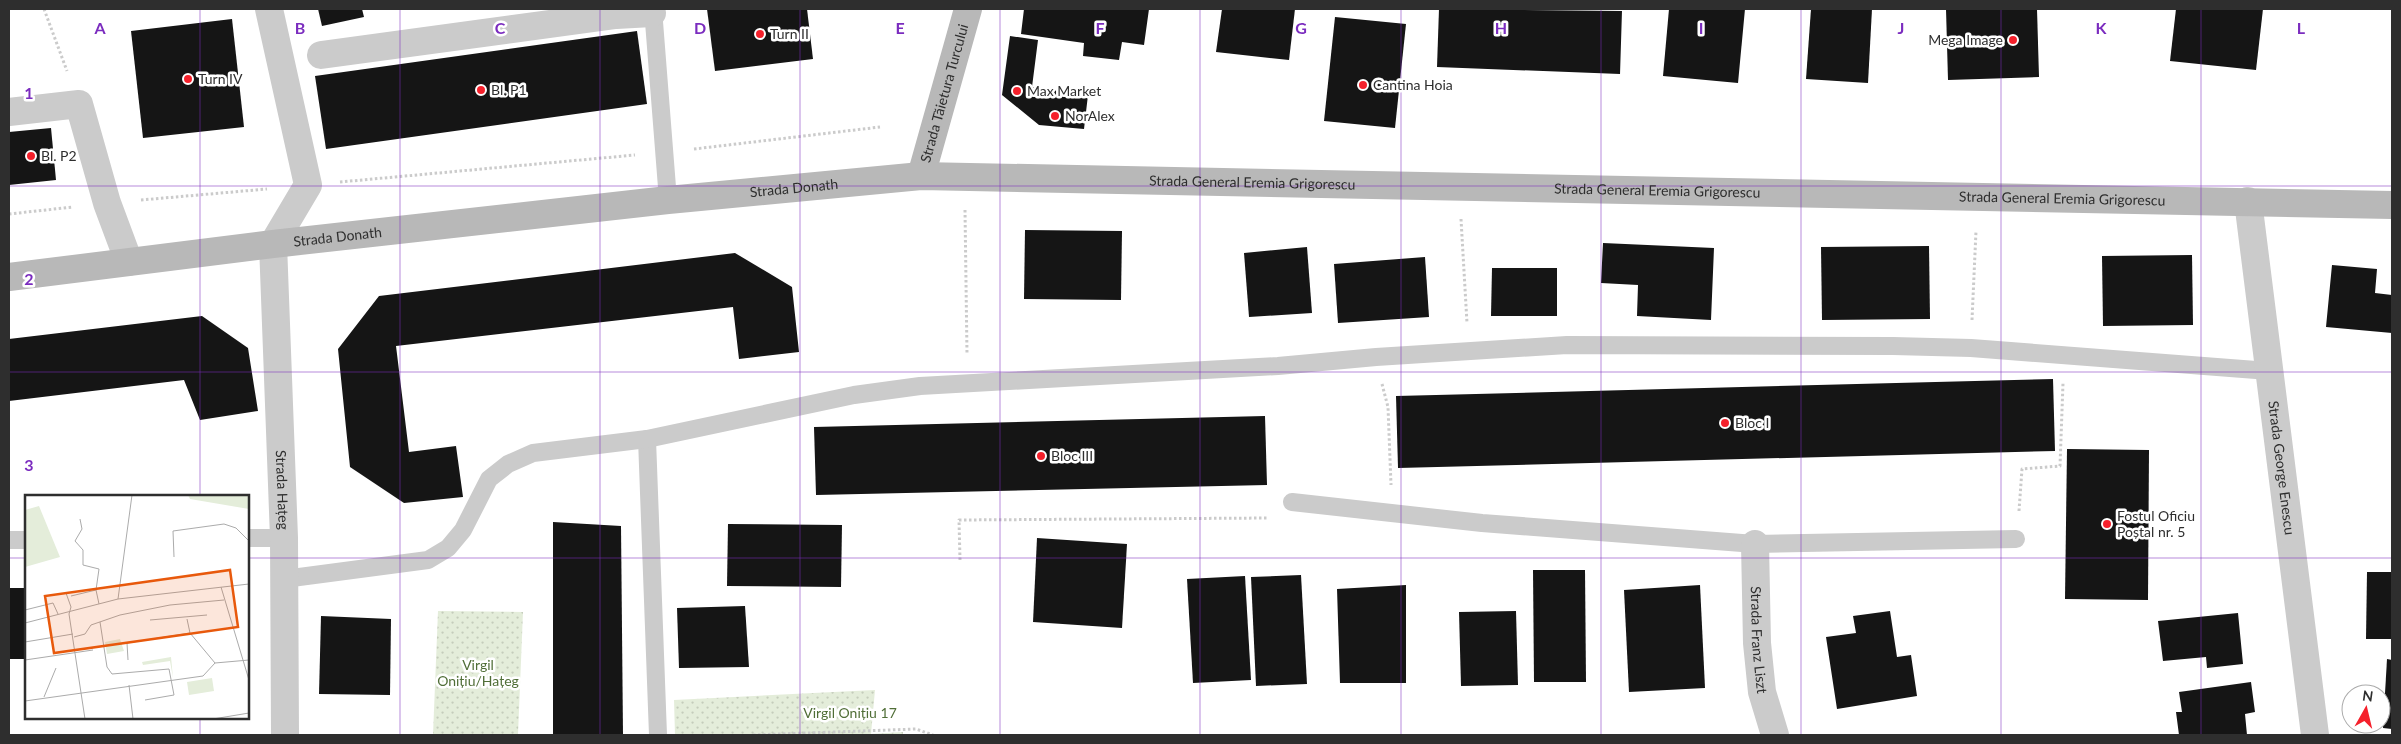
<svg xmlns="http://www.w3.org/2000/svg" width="2401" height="744" viewBox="0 0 2401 744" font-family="Lato,sans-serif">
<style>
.park{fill:url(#park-dots)}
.building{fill:#151515}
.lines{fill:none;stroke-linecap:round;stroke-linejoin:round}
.path{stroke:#cbcbcb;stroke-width:3;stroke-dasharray:2.5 2.5;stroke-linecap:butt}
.service{stroke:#cbcbcb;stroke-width:18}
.minor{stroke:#cbcbcb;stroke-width:28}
.secondary{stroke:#b8b8b8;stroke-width:28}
.grid{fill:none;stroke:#7b2cbf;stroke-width:1;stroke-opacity:0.55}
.poi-dot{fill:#f5202b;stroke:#fff;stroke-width:2}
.labels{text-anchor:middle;stroke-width:5;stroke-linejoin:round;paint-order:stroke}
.poi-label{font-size:14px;fill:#2e2e2e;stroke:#fff;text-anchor:start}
.street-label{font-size:14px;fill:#2e2e2e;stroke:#fff}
.park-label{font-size:14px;fill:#506e37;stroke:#fff}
.inset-road{fill:none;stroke:#ababab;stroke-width:1}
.view{fill:#e8590c;fill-opacity:0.15;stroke:#e8590c;stroke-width:2.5}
.inset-edge{fill:none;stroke:#2e2e2e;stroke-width:2.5}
.grid-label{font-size:16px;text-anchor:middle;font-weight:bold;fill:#7b2cbf;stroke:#fff;stroke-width:5;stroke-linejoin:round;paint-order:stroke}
</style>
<defs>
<pattern id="park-dots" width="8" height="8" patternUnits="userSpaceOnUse" patternTransform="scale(1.25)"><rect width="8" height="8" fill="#e4edda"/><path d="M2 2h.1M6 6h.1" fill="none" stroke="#c4ccbb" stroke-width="1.8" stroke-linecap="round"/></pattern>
</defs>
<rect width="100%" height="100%" fill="#fff"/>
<!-- park -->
<g class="park">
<path d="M438 611 523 612 518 734 433 735Z"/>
<path d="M875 690 871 734 903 732V735H675L674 700Z"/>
</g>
<!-- building -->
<g class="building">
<path d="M318 9H362L364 17 322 26Z"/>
<path d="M707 9H807L813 59 715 71Z"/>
<path d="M1024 9H1149L1144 45 1122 42 1119 60 1083 56 1084 43 1021 34Z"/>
<path d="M1222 9H1295L1289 60 1216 52Z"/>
<path d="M1439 9 1622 11 1620 74 1437 67Z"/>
<path d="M1669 9H1745L1738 83 1663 76Z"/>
<path d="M1811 9H1872L1868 83 1806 79Z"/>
<path d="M1946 9H2037L2039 77 1948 80Z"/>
<path d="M2176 9H2263L2256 70 2170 61Z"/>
<path d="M1335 17 1406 24 1395 128 1324 121Z"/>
<path d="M232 19 244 127 143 138 131 31Z"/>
<path d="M637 31 647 104 326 149 315 76Z"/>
<path d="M1010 36 1038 40 1032 87 1088 95 1084 129 1039 125 1002 95Z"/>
<path d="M51 128 56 180 9 185V132Z"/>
<path d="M1025 230 1122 231 1121 300 1024 299Z"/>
<path d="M1603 243 1714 248 1711 320 1637 316 1638 285 1601 283Z"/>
<path d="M1929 246 1930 319 1822 320 1821 247Z"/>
<path d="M1307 247 1312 313 1249 317 1244 253Z"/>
<path d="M735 253 792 287 799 352 739 359 733 307 396 346 409 452 456 446 463 497 404 503 350 467 338 349 379 296Z"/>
<path d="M2192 255 2193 325 2103 326 2102 256Z"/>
<path d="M1425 257 1429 317 1338 323 1334 264Z"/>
<path d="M2332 265 2377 269 2375 293 2392 295V333L2326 327Z"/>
<path d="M1492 268H1557V316H1491Z"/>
<path d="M202 316 248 348 258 411 200 420 184 380 9 401V339Z"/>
<path d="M2053 379 2055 451 1398 468 1396 396Z"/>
<path d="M1265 416 1267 485 816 495 814 427Z"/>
<path d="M2067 449 2149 450 2148 600 2065 599Z"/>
<path d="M553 522 621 526 623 735H553Z"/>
<path d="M728 524 842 525 841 587 727 586Z"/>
<path d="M1037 538 1127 544 1122 628 1033 622Z"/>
<path d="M1533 570H1585L1586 682H1534Z"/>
<path d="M2367 572H2392V639H2366Z"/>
<path d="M1301 575 1307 684 1256 686 1251 577Z"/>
<path d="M1245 576 1251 680 1193 683 1187 579Z"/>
<path d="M1406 585V683H1340L1337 589Z"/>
<path d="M1700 585 1705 688 1629 692 1624 590Z"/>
<rect x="9" y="588" width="17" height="71"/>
<rect x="248" y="588" width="2" height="71"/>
<path d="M745 606 749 667 679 668 677 608Z"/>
<path d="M1516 611 1518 685 1461 686 1459 612Z"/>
<path d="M1890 611 1897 657 1911 655 1917 696 1837 709 1826 637 1856 633 1853 616Z"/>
<path d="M2238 613 2243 664 2207 668 2206 657 2163 661 2158 621Z"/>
<path d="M321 616 391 619 390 695 319 694Z"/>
<path d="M2387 659 2392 660V729L2383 728Z"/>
<path d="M2251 682 2255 712 2245 714 2247 735H2179L2176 712H2182L2179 692Z"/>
</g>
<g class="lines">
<!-- path -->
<g class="path">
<path d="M44 9 67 71"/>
<path d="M694 149 880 127"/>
<path d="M340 182 635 155"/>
<path d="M141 200 267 189"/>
<path d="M965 210 967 354"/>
<path d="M9 214 73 207"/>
<path d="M1461 219 1467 323"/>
<path d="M1972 320 1976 231"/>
<path d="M1382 384 1388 407 1391 485"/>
<path d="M2019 511 2022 469 2060 466 2063 383"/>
<path d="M960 560 959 520 1269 518"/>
<path d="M753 735 916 729 933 735"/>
</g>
<!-- service -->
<g class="service">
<path d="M653 9 668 200"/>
<path d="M647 439 658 735"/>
<path d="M1292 502 1482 523 1755 544 2016 539"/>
<path d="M248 538H284"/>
<path d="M9 540H26"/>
<path d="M284 579 428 560 448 548 463 530 489 479 508 464 533 453 647 439 854 395 920 386 1278 366 1376 357 1567 345 1893 346 1971 348 2269 371"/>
</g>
<!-- minor -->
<g class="minor">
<path id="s1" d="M269 9 308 185 273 244 284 538 285 735"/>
<path d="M321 55 616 15 652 13"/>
<path d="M9 112 79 104 107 203 129 262"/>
<path id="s2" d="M2248 201 2315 735"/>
<path id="s3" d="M1755 544 1757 643 1762 692 1775 735"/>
</g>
<!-- secondary -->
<g class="secondary">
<path id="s4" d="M921 176 968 9"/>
<path id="s5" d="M9 277 273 244 668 200 921 176 2392 205"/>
</g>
</g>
<!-- grid -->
<path class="grid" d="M200 9V497M400 9V735M600 9V735M800 9V735M1000 9V735M1200 9V735M1401 9V735M1601 9V735M1801 9V735M2001 9V735M2201 9V735M9 186H2392M9 372H2392M9 558H26M248 558H2392M200 718V735"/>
<!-- markers -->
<g class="poi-dot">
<circle cx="760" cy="34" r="5"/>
<circle cx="2013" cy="40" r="5"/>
<circle cx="188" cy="79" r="5"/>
<circle cx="1363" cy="85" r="5"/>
<circle cx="481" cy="90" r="5"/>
<circle cx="1017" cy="91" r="5"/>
<circle cx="1055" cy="116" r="5"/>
<circle cx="31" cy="156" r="5"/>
<circle cx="1725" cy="423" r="5"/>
<circle cx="1041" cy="456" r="5"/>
<circle cx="2107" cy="524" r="5"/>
</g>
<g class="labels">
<!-- poi labels -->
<g class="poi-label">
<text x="770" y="39">Turn II</text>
<text x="2003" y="45" text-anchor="end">Mega Image</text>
<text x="198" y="84">Turn IV</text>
<text x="1373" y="90">Cantina Hoia</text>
<text x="491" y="95">Bl. P1</text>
<text x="1027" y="96">Max Market</text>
<text x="1065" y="121">NorAlex</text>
<text x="41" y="161">Bl. P2</text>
<text x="1735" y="428">Bloc I</text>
<text x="1051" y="461">Bloc III</text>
<text x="2117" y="521">Fostul Oficiu<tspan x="2117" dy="16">Poștal nr. 5</tspan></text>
</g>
<!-- street labels -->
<g class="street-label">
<text dy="5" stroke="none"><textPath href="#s4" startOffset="86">Strada Tăietura Turcului</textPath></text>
<text dy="5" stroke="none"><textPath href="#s5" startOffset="1249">Strada General Eremia Grigorescu</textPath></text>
<text dy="5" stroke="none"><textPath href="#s5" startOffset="790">Strada Donath</textPath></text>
<text dy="5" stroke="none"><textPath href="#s5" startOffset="1654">Strada General Eremia Grigorescu</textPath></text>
<text dy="5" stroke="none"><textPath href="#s5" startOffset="2059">Strada General Eremia Grigorescu</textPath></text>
<text dy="5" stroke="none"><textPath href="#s5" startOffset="331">Strada Donath</textPath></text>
<text dy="5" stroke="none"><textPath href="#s2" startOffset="269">Strada George Enescu</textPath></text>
<text dy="5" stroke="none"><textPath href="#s1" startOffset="495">Strada Hațeg</textPath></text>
<text dy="5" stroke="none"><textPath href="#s3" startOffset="96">Strada Franz Liszt</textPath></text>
</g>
<!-- park labels -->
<g class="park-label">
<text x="478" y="670">Virgil<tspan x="478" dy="16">Onițiu/Hațeg</tspan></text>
<text x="850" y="718">Virgil Onițiu 17</text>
</g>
</g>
<!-- overview -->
<g transform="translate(25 495)">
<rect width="224" height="224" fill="#fff"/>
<path d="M163 0H224V14L165 4ZM14 11 35 62 0 72V15ZM187 183 189 196 164 200 162 187Z" fill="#e4edda"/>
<path d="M95 144 99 156 82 159 80 147ZM146 162 148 183 145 166 118 170 117 167Z" fill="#e4edda"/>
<path class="inset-road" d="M55 24 57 34 50 46 58 55V70L74 74 71 95 74 109M149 62 148 36 199 29 211 33 224 46M196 92 224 185M41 98 46 112 44 119 60 224M46 101 71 95M93 104 107 0M0 115 28 108 33 119M162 124 165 138 190 168M125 125 182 120M75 127 82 172 87 179 144 174 149 200 120 205M0 128 93 104 224 89M49 142 60 139 66 130 95 120 145 110 199 105M0 147 48 139M0 165 68 155M103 165 102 148 165 138M190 168 224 165M104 190 108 224M19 202 31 173M0 206 178 181 190 168M188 224 224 218"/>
<path class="view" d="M205 75 213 132 29 158 20 101Z"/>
<rect width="224" height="224" class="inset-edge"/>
</g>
<g class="grid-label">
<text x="100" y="34">A</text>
<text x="300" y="34">B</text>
<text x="500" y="34">C</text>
<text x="700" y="34">D</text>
<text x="900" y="34">E</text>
<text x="1100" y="34">F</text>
<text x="1301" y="34">G</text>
<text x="1501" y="34">H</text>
<text x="1701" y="34">I</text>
<text x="1901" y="34">J</text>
<text x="2101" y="34">K</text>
<text x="2301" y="34">L</text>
<text x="29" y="99">1</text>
<text x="29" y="285">2</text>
<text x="29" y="471">3</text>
</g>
<!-- border -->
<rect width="2401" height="744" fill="none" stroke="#2e2e2e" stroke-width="20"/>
<!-- north arrow -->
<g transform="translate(2366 709) rotate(8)"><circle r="24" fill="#ffffff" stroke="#ababab"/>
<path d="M0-4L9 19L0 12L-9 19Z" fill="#f5202b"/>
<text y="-8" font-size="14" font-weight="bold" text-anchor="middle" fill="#2e2e2e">N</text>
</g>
</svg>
